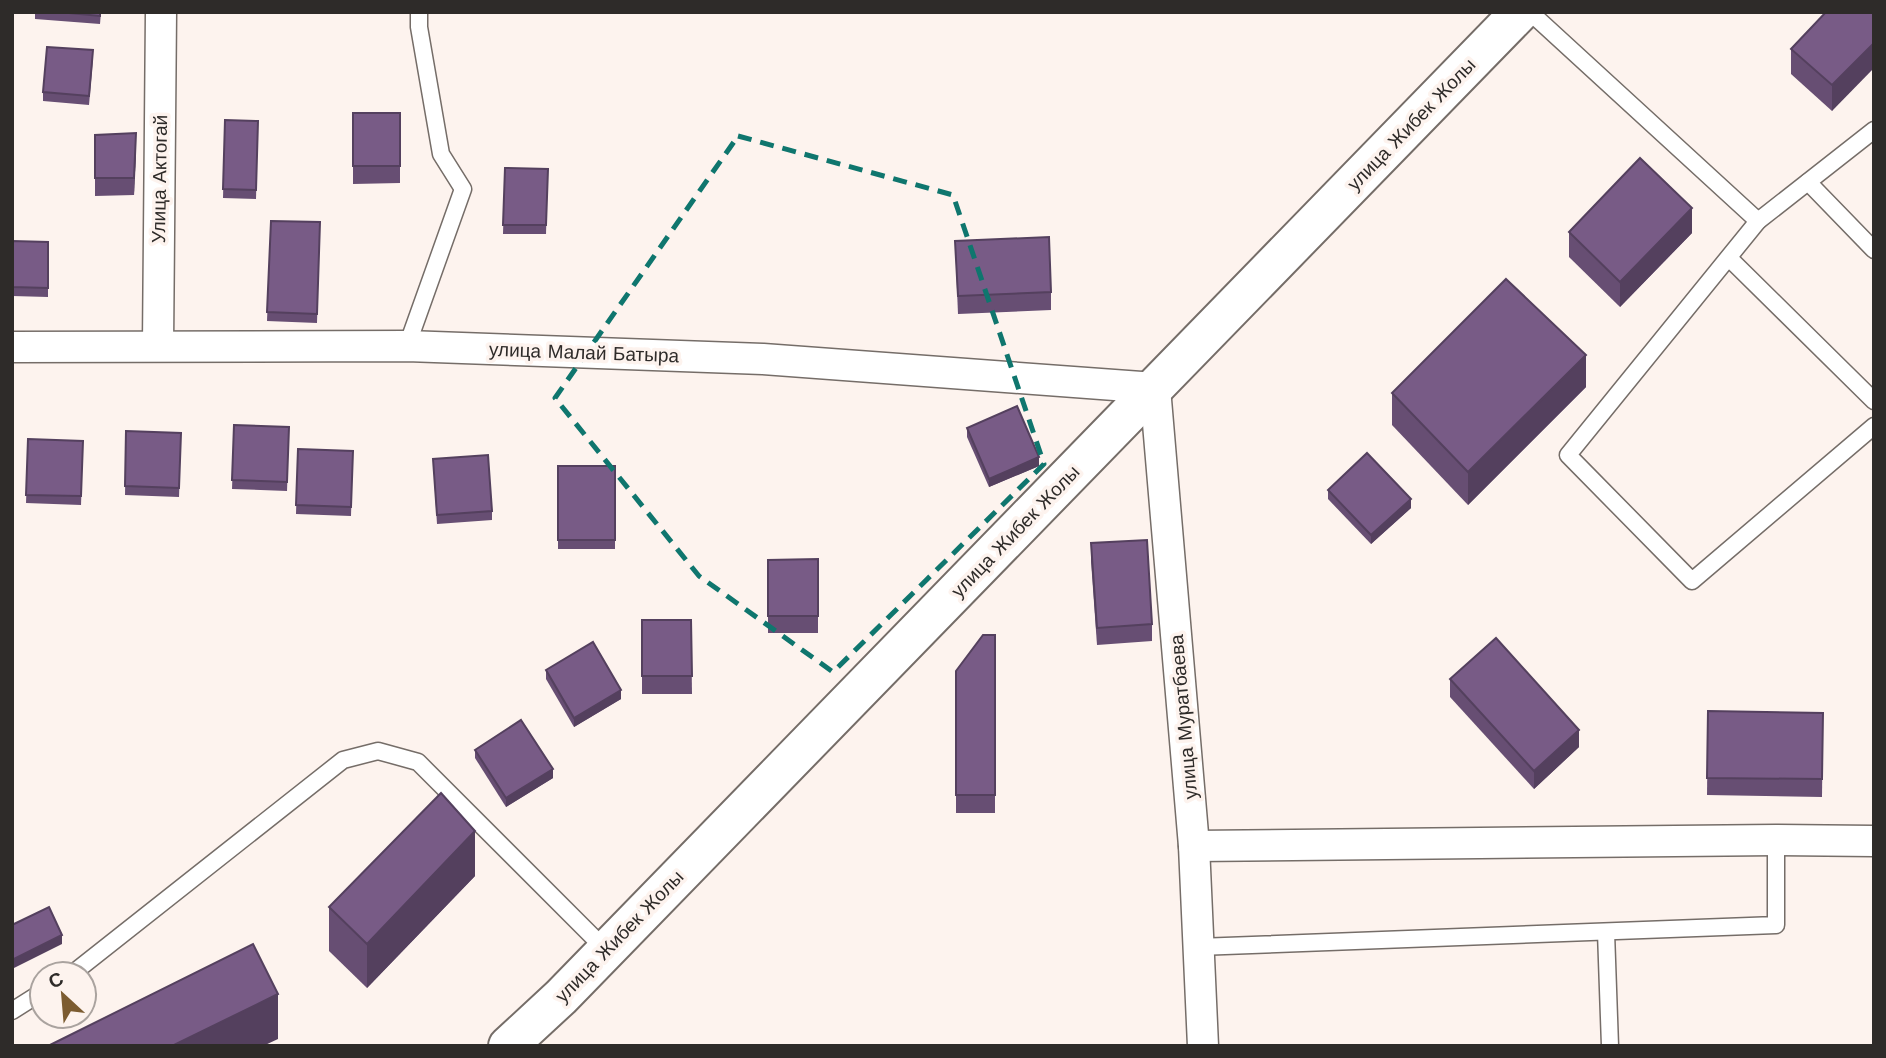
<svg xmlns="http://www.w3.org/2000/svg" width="1886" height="1058" viewBox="0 0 1886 1058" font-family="'Work Sans',sans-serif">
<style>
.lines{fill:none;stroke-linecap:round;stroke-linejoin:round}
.service-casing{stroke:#756d68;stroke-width:19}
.minor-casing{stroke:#756d68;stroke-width:33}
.secondary-casing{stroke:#756d68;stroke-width:42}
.service{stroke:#fff;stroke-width:16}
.minor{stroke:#fff;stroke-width:30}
.secondary{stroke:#fff;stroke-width:38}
.wall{fill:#674e73}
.shaded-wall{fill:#54405e}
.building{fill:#785b86;stroke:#54405e;stroke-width:2}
.marked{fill:none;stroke:#0f766e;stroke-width:5;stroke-dasharray:14 9;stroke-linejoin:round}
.labels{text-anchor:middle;stroke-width:7;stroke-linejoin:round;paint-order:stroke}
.street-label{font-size:19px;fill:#2e2b29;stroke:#fdf3ee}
</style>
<rect width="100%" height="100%" fill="#fdf3ee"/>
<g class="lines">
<!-- service casing -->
<g class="service-casing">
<g id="service">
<path d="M1530 12 1758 221"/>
<path d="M1874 130 1758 221 1568 455 1692 581 1874 426"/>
<path d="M1808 182 1874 250"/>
<path d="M1729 258 1874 401"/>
<path d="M407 346 463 189 441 154 419 27V12"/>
<path d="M1606 932 1610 1046"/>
<path d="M1198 947 1776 925V840"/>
<path d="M72 974 343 760 378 751 418 762 606 950"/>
<path d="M12 1011 42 992"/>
</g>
</g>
<!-- minor casing -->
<g class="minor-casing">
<g id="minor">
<path d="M158 345 161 12"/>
<path d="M12 347 407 346 763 359 1155 388 1194 846 1203 1046"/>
<path d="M1194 846 1776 840 1874 841"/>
</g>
</g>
<!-- secondary casing -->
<g class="secondary-casing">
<path id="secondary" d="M508 1046 561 997 1520 12"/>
</g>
<!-- service -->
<use href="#service" class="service"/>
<!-- minor -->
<use href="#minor" class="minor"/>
<!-- secondary -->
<use href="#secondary" class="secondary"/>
</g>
<!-- wall -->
<g class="wall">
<path d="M35 12H101L100 24 35 19Z"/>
<path d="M1874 12 1832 111 1791 74V49Z"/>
<path d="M93 59 89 105 43 101V92Z"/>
<path d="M353 113H400V183L353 184Z"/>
<path d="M225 120 258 121 256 199 223 198Z"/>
<path d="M95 135 136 150 134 195 95 196Z"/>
<path d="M505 168 548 169 546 234H503Z"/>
<path d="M271 221 320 222 317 323 267 321Z"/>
<path d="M1569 232 1692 233 1620 307 1569 257Z"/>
<path d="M12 241 48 242V297L12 296Z"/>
<path d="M955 241 1051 292V310L958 314Z"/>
<path d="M1586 387 1468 505 1392 425V393Z"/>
<path d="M234 425 289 427 287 491 232 489Z"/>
<path d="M967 428 1039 466 989 487 967 437Z"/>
<path d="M126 431 181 433 179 497 125 495Z"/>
<path d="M28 439 83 441 81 505 26 503Z"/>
<path d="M298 449 353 451 351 516 296 514Z"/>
<path d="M433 459 492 511V520L437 524Z"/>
<rect x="558" y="466" width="57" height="83"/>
<path d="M1328 490 1411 508 1371 544 1328 499Z"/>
<path d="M1091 543 1152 624V641L1097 645 1091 561Z"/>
<path d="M818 559V633H768V560Z"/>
<path d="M642 620H691L692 694H642Z"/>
<path d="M995 635V813H956V671Z"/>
<path d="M546 670 621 699 574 727 546 679Z"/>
<path d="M1450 679 1579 747 1534 789 1450 697Z"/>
<path d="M1708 711 1823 713 1822 797 1707 795Z"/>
<path d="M475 750 553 778 506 807 475 758Z"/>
<path d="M475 876 367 988 329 951V907Z"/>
</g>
<!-- shaded-wall -->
<g class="shaded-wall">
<path d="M1874 43V68L1832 111V85Z"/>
<path d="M136 133V150L134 195V178Z"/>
<path d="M1692 208V233L1620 307V282Z"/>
<path d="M1586 355V387L1468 505V472Z"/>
<path d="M1039 457V466L989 487V479Z"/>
<path d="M1411 499V508L1371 544V535Z"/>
<path d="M621 690V699L574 727V718Z"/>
<path d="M1579 730V747L1534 789V771Z"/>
<path d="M553 769V778L506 807V798Z"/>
<path d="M475 831V876L367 988V944Z"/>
<path d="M62 935V944L12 969V960Z"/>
<path d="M278 994V1039L263 1046H172Z"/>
</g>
<!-- building -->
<g class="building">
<path d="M58 12H100V16Z"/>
<path d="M1826 12H1874V43L1832 85 1791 49Z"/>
<path d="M47 47 93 50 89 96 43 92Z"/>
<rect x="353" y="113" width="47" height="53"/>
<path d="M225 120 258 121 256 190 223 189Z"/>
<path d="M136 133 134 178H95V135Z"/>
<path d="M1640 158 1692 208 1620 282 1569 232Z"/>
<path d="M505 168 548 169 546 225H503Z"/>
<path d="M271 221 320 222 317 314 267 312Z"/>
<path d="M1049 237 1051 292 958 296 955 241Z"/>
<path d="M12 241 48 242V288L12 287Z"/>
<path d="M1506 279 1586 355 1468 472 1392 393Z"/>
<path d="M1017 406 1039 457 989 479 967 428Z"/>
<path d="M234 425 289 427 287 482 232 480Z"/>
<path d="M126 431 181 433 179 488 125 486Z"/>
<path d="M28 439 83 441 81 496 26 495Z"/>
<path d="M298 449 353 451 351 507 296 505Z"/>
<path d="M1367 453 1411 499 1371 535 1328 490Z"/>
<path d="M488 455 492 511 437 515 433 459Z"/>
<rect x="558" y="466" width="57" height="74"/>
<path d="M1147 540 1152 624 1097 628 1091 543Z"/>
<path d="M818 559V616H768V560Z"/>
<path d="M642 620H691L692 676H642Z"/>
<path d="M983 635H995V795H956V671Z"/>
<path d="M1496 638 1579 730 1534 771 1450 679Z"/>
<path d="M593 642 621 690 574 718 546 670Z"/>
<path d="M1708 711 1823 713 1822 779 1707 778Z"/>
<path d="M521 720 553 769 506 798 475 750Z"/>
<path d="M441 793 475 831 367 944 329 907Z"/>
<path d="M49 907 62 935 12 960V925Z"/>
<path d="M253 944 278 994 172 1046H48Z"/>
</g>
<!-- marked area -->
<path class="marked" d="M738 136 953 195 1044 464 833 672 699 576 555 398Z"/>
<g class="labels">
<!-- street labels -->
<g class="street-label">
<text transform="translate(1411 124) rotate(-46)" y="7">улица Жибек Жолы</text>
<text transform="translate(159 179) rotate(-89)" y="7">Улица Актогай</text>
<text transform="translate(584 352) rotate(2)" y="7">улица Малай Батыра</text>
<text transform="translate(1015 531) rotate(-46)" y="7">улица Жибек Жолы</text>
<text transform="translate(1183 717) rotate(-95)" y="7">улица Муратбаева</text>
<text transform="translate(619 936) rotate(-46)" y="7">улица Жибек Жолы</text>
</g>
</g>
<!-- border -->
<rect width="1886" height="1058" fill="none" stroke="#2e2b29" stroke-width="28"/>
<!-- north arrow -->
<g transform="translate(63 995) rotate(334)"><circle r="33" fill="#fdf3ee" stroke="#aaa39f" stroke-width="2"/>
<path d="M0-5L12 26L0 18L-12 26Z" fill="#7c5c31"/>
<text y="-10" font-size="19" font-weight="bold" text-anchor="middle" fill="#2e2b29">С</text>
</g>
</svg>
